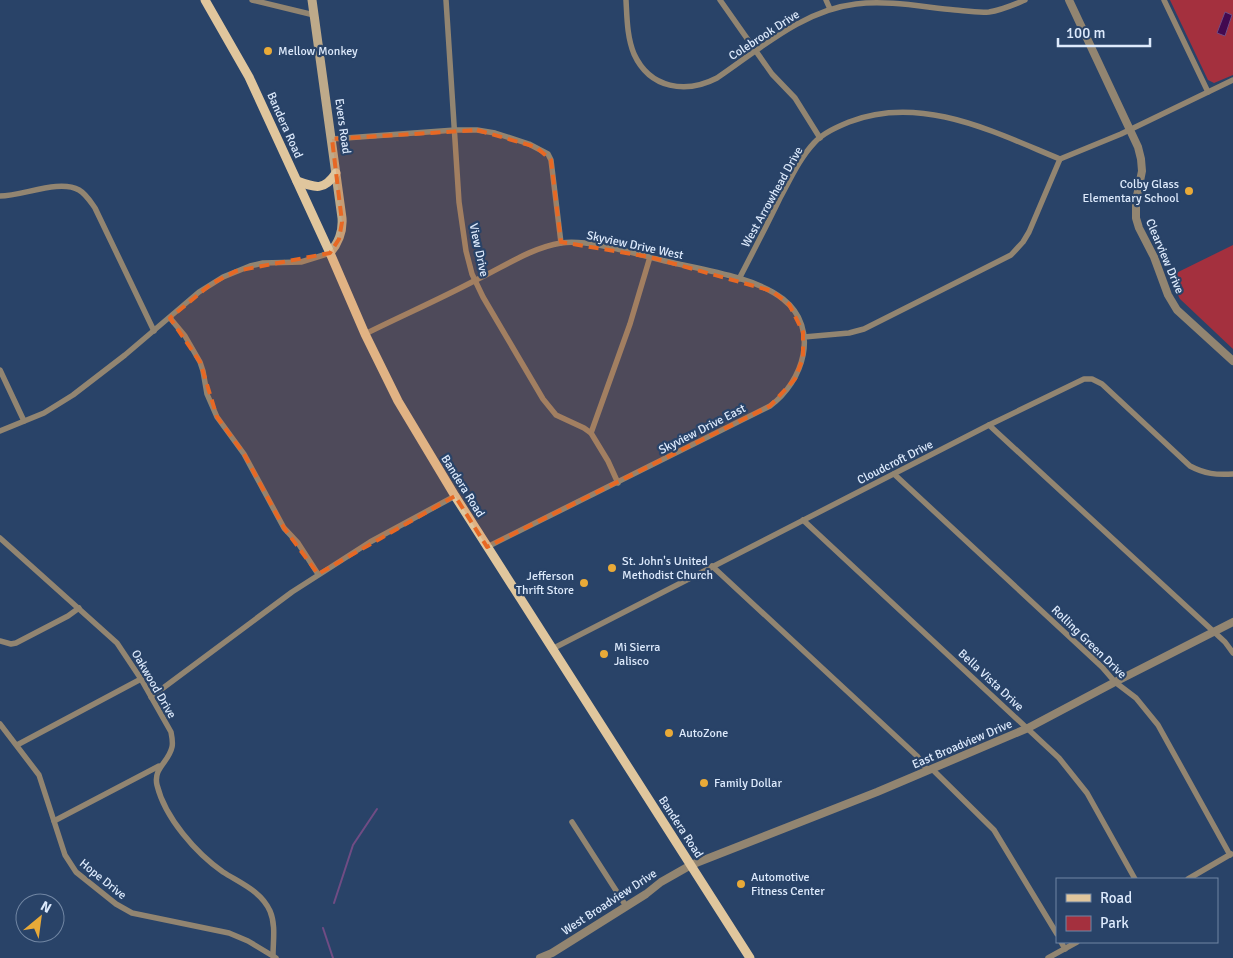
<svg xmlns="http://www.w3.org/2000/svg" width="1233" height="958" viewBox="0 0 1233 958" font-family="Signika,sans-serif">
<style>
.green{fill:#a4303e}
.water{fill:#420950;stroke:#704c84}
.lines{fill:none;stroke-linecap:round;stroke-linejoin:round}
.stream{stroke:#704c84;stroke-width:2}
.minor{stroke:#928571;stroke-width:5.5}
.tertiary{stroke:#928571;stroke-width:8}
.secondary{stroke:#beaa8a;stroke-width:9}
.primary{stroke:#e0c69d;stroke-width:9}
.marked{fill:#e76824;fill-opacity:0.2;stroke:#e76824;stroke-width:4;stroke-dasharray:10 6;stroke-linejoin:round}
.poi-dot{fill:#e9aa38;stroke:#294368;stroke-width:2}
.labels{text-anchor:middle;stroke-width:4.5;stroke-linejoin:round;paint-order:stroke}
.street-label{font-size:12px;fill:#ddeafc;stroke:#294368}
.poi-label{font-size:12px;fill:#ddeafc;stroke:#294368;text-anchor:start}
</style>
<rect width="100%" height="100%" fill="#294368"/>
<!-- green -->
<g class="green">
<path d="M1170 0H1233V75L1214 83 1208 80Z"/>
<path d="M1233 245V349L1180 299 1168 277Z"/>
</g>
<!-- water -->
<path class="water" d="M1225 12 1232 15 1225 36 1217 33Z"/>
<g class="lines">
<!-- stream -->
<g class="stream">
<path d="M334 903 353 845 377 809"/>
<path d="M323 928 333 958"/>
</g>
<!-- minor -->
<g class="minor">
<path d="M252 0 314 15"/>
<path d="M446 0 459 202 466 251 472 274 483 297 543 399 556 415 584 428 591 433 608 461 618 483"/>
<path d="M626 0C627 18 627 37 634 54 650 89 686 94 717 78 760 49 803 10 856 4 888 0 923 7 955 10 966 11 978 13 989 12 1002 10 1013 5 1025 0"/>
<path d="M720 0 772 74 795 98 820 138"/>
<path d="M826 0 830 9"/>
<path d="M1164 0 1208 92"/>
<path d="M332 139 455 130H477L495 133 529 144 548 154 551 160 561 243"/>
<path d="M1060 159 1121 134 1233 80"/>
<path d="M0 196C23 196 59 179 79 190 86 194 90 201 95 208L154 331"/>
<path d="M739 279C753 252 767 225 780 198 790 180 799 159 814 143 823 133 837 127 849 122 921 94 994 132 1060 159"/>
<path d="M170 318 185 336 200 362 203 371 207 394 217 417 244 454 284 528 298 543 318 574"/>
<path d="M365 334C401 316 438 300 474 281 502 268 530 248 561 243 590 239 635 254 665 261 699 269 756 277 783 299 821 329 803 382 770 406L487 547"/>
<path d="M804 337 849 333 864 329 1011 255 1023 242 1029 232 1060 159"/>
<path d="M0 370 24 421"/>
<path d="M989 425 1225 642 1233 653"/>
<path d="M0 431 44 413 73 395 125 355 199 292 223 277 250 266 263 263 301 262 330 253"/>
<path d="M591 433 630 324 650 257"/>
<path d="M894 474 1102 667 1115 682 1136 698 1158 725 1230 855"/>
<path d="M803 520 1059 758 1087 793 1135 879"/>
<path d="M0 538 117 643 141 679 171 732C172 737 173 743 172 747 169 762 153 768 157 785 165 818 196 853 223 872 240 883 261 891 270 911 276 925 273 941 273 956L276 958"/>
<path d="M712 566 917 756 928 771"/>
<path d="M0 641 11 644 16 643 68 616 79 608"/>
<path d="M552 649 989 425 1084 379H1092L1102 384 1190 466C1205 474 1216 475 1233 474"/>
<path d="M151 697 292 592 370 542 455 496"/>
<path d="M0 724 39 775 65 855 76 872 116 904 132 913 229 933 248 941 273 956"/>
<path d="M17 745 141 679"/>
<path d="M932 769 994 830 1057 934"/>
<path d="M54 821 159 766"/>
<path d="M572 822 626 906"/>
<path d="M1188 879 1231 854"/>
<path d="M1061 942 1065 949"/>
<path d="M1048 958 1077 942"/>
</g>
<!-- tertiary -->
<g class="tertiary">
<path d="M1069 0 1138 147 1141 159 1142 171 1136 201V218L1139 228 1154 257 1168 295 1177 310 1233 361"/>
<path d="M540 958 552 953 646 894 661 882 691 865 877 792 1028 728 1115 682 1233 622"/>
</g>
<!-- secondary -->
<path class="secondary" d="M312 0 342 218C343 232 339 242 330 253"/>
<!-- primary -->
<g class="primary">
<path d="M205 0 249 77 330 253 365 334 398 401 455 496 750 958"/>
<path d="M297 181C316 188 324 191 336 173"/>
</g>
</g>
<!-- marked area -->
<path class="marked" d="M477 130 536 147 551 160 561 242 650 257 772 291 789 304 803 332V358L795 379 770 406 487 547 455 496 318 574 284 528 244 454 217 417 200 362 170 318 211 284 236 271 330 253 339 239 342 222 332 139Z"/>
<!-- markers -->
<g class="poi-dot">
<circle cx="268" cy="51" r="5"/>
<circle cx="1189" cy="191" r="5"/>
<circle cx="612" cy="568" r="5"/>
<circle cx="584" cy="583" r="5"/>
<circle cx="604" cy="654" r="5"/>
<circle cx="669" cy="733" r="5"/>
<circle cx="704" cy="783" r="5"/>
<circle cx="741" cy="884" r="5"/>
</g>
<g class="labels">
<!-- street labels -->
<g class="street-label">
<text transform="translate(764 35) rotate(-33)" y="4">Colebrook Drive</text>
<text transform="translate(285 125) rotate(66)" y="4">Bandera Road</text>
<text transform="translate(343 126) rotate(82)" y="4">Evers Road</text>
<text transform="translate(772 197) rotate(-61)" y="4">West Arrowhead Drive</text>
<text transform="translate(635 245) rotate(12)" y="4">Skyview Drive West</text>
<text transform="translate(479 250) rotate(78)" y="4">View Drive</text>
<text transform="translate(1165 256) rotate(67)" y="4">Clearview Drive</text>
<text transform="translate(702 429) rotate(-27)" y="4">Skyview Drive East</text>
<text transform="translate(895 462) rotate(-27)" y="4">Cloudcroft Drive</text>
<text transform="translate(463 486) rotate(58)" y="4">Bandera Road</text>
<text transform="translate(1089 642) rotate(44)" y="4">Rolling Green Drive</text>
<text transform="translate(991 680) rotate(43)" y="4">Bella Vista Drive</text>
<text transform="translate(154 684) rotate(60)" y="4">Oakwood Drive</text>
<text transform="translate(962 744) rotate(-23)" y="4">East Broadview Drive</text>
<text transform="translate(681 827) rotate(57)" y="4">Bandera Road</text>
<text transform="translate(103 879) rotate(39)" y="4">Hope Drive</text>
<text transform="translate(609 902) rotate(-33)" y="4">West Broadview Drive</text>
</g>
<!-- poi labels -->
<g class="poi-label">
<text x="278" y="55">Mellow Monkey</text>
<text x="1179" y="188" text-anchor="end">Colby Glass<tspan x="1179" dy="14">Elementary School</tspan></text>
<text x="622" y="565">St. John's United<tspan x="622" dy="14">Methodist Church</tspan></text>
<text x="574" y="580" text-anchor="end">Jefferson<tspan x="574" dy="14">Thrift Store</tspan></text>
<text x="614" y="651">Mi Sierra<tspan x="614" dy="14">Jalisco</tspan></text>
<text x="679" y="737">AutoZone</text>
<text x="714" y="787">Family Dollar</text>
<text x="751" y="881">Automotive<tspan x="751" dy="14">Fitness Center</tspan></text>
</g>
</g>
<!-- legend -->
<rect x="1056" y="878" width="162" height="65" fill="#294368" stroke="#7186a3"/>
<rect x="1066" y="894" width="25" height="8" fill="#e0c69d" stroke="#7186a3"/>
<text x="1100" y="903" font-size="15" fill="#ddeafc">Road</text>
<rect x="1066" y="916" width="25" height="15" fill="#a4303e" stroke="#7186a3"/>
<text x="1100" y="928" font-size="15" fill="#ddeafc">Park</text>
<!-- north arrow -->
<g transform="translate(40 918) rotate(29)"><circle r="24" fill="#294368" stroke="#7186a3"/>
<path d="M0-4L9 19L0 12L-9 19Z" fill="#e9aa38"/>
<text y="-8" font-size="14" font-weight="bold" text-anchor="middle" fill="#ddeafc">N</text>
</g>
<!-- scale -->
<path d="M1058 38v8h92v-8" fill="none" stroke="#ddeafc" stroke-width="2.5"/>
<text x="1066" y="38" font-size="15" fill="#ddeafc" stroke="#294368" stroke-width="4" paint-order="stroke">100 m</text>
</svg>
